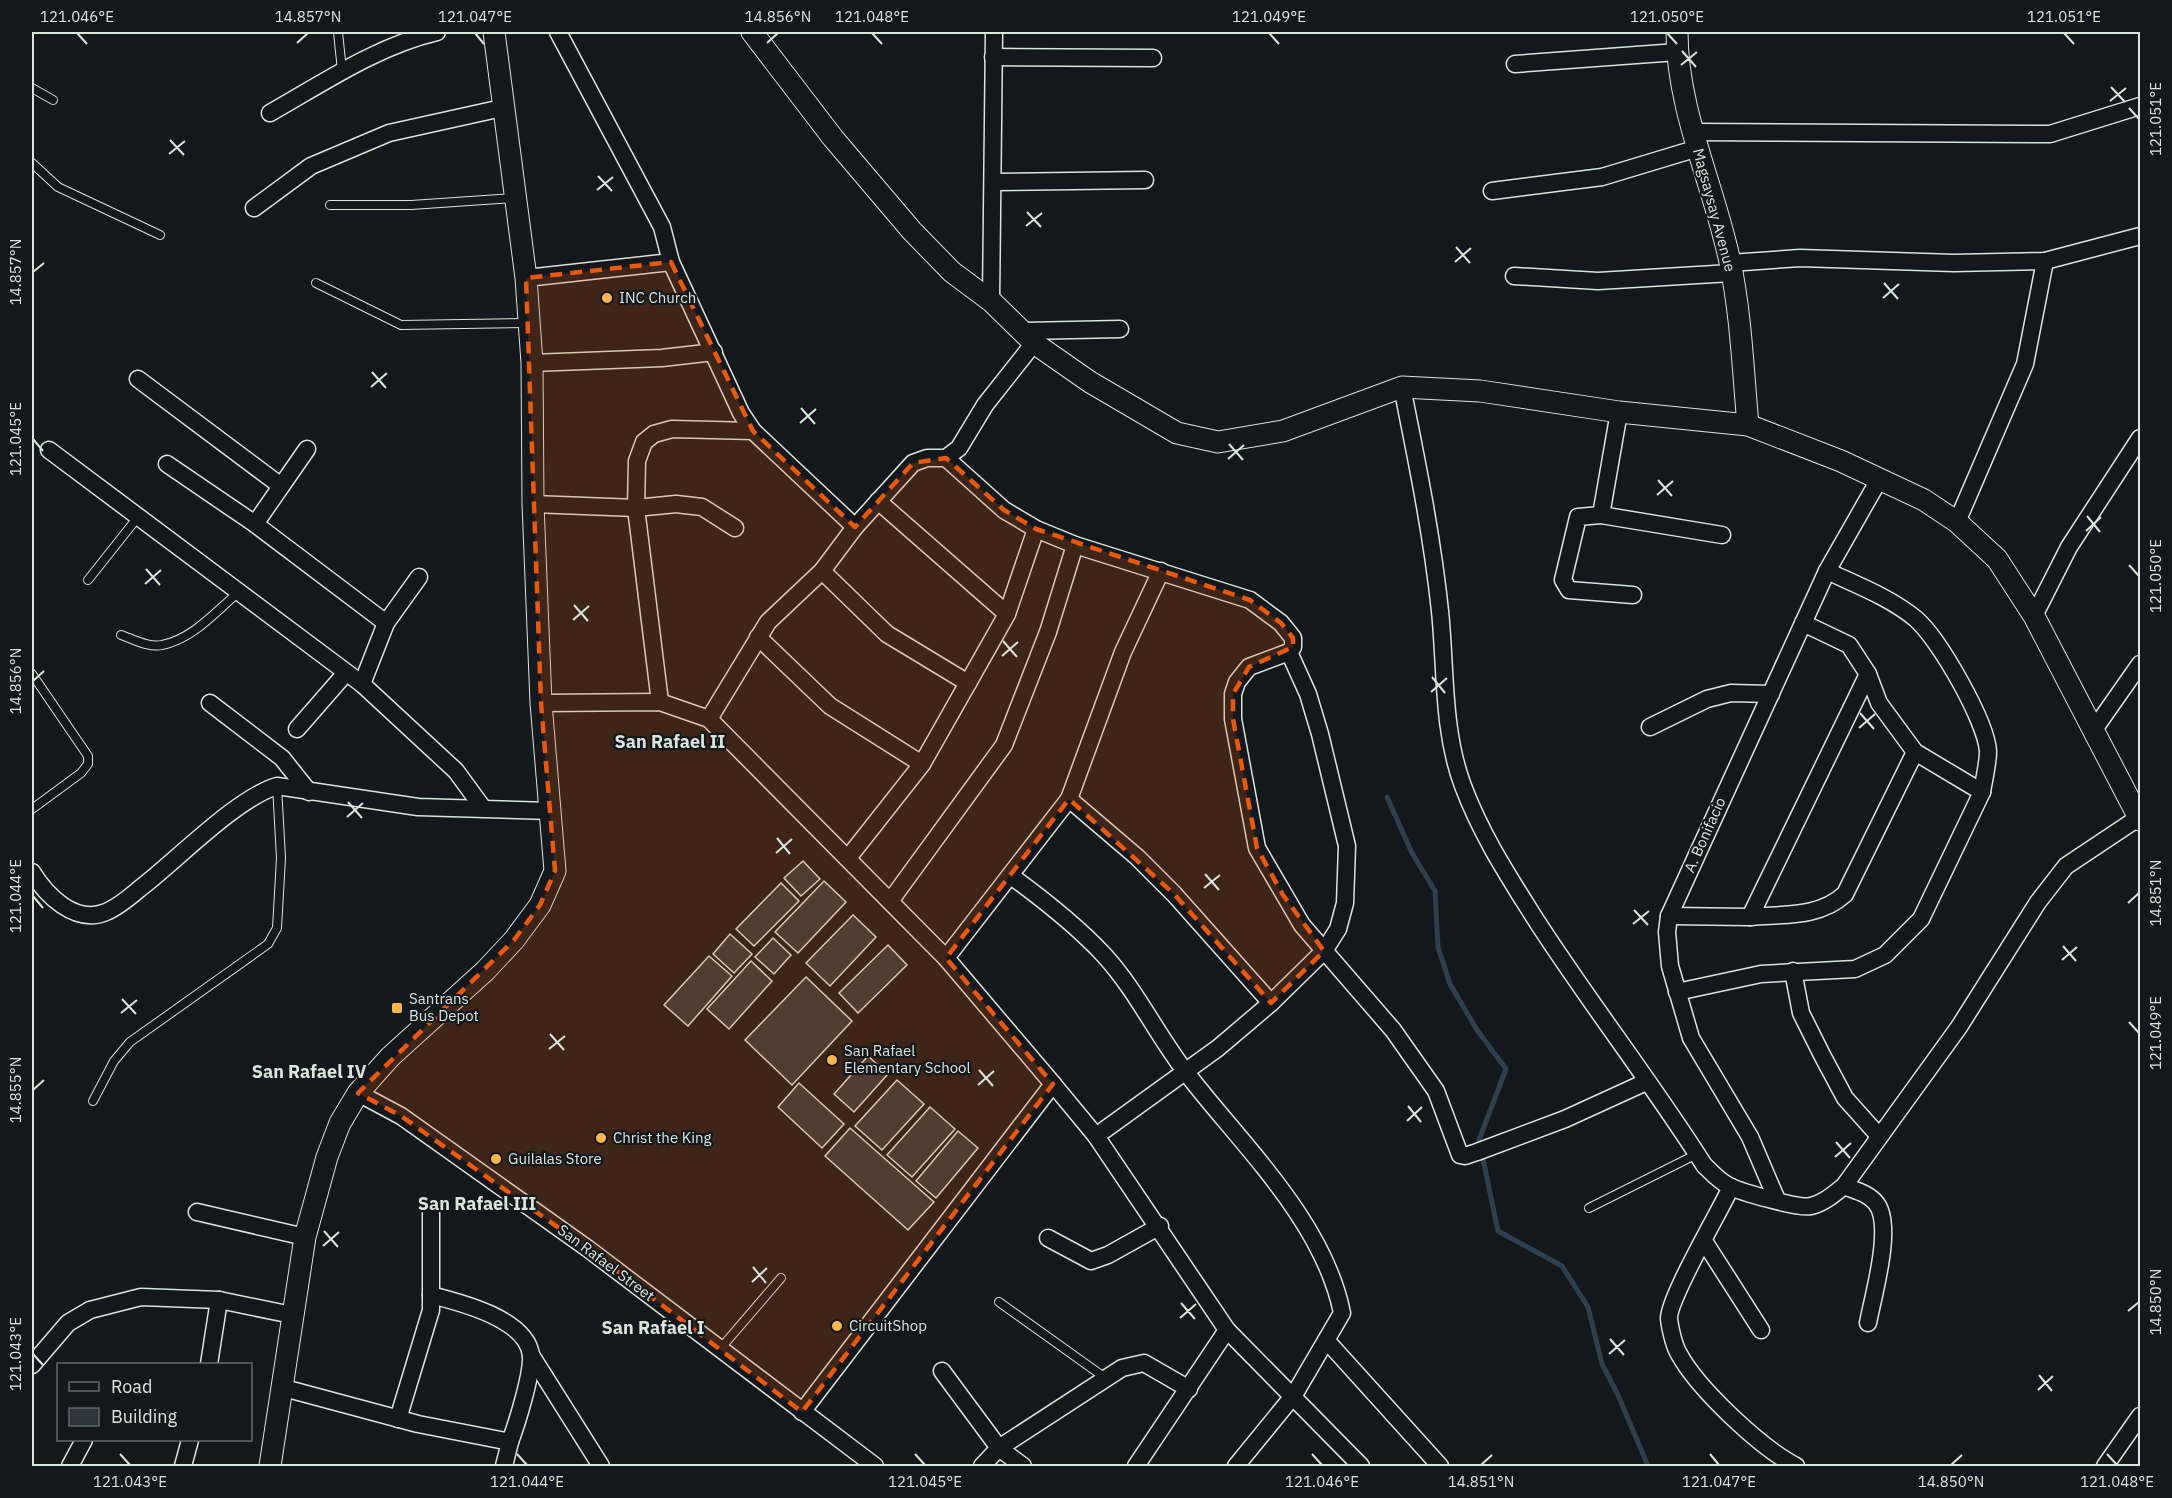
<svg xmlns="http://www.w3.org/2000/svg" width="2172" height="1498" viewBox="0 0 2172 1498" font-family="'IBM Plex Sans',sans-serif">
<style>
.lines{fill:none;stroke-linecap:round;stroke-linejoin:round}
.stream{stroke:#2f3f4d;stroke-width:5}
.building{fill:#2c363c;stroke:#d8e6dc;stroke-width:1.5}
.service-casing{stroke:#d8e6dc;stroke-width:10}
.minor-casing{stroke:#d8e6dc;stroke-width:19}
.tertiary-casing{stroke:#d8e6dc;stroke-width:23}
.service{stroke:#14181c;stroke-width:8}
.minor{stroke:#14181c;stroke-width:16}
.tertiary{stroke:#14181c;stroke-width:21}
.marked{fill:#e8590c;fill-opacity:0.2;stroke:#e8590c;stroke-width:4.5;stroke-dasharray:12 8;stroke-linejoin:round}
.ticks{fill:none;stroke:#d8e6dc;stroke-width:2}
.poi-dot{fill:#ffb74d;stroke:#14181c;stroke-width:2}
.labels{text-anchor:middle;stroke-width:4.5;stroke-linejoin:round;paint-order:stroke}
.street-label{font-size:15px;fill:#d8e6dc;stroke:#14181c}
.poi-label{font-size:15px;fill:#d8e6dc;stroke:#14181c;text-anchor:start}
.quarter-label{font-size:18px;font-weight:bold;fill:#d8e6dc;stroke:#14181c}
.neatline{fill:none;stroke:#d8e6dc;stroke-width:2}
.ticks-label{font-size:15px;text-anchor:middle;fill:#d8e6dc}
</style>
<rect width="100%" height="100%" fill="#14181c"/>
<g class="lines">
<!-- stream -->
<path class="stream" d="M1387 797 1412 853 1435 891 1438 947 1450 984 1477 1030 1506 1069 1479 1140 1498 1231 1562 1266 1588 1307 1602 1364 1618 1395 1648 1466"/>
</g>
<!-- building -->
<g class="building">
<path d="M803 861 820 879 801 896 784 878Z"/>
<path d="M824 881 846 902 798 953 775 932Z"/>
<path d="M781 883 799 901 754 946 736 929Z"/>
<path d="M853 915 876 937 830 986 806 963Z"/>
<path d="M730 934 752 954 734 973 713 954Z"/>
<path d="M773 938 791 955 774 974 755 957Z"/>
<path d="M888 945 907 965 858 1013 839 993Z"/>
<path d="M709 956 732 976 688 1026 664 1005Z"/>
<path d="M751 961 772 981 729 1029 707 1009Z"/>
<path d="M806 977 852 1021 792 1085 745 1040Z"/>
<path d="M868 1056 888 1074 854 1112 834 1094Z"/>
<path d="M897 1080 924 1104 882 1150 855 1126Z"/>
<path d="M799 1083 844 1124 822 1148 778 1107Z"/>
<path d="M930 1107 955 1129 912 1177 887 1155Z"/>
<path d="M850 1128 934 1202 908 1230 825 1156Z"/>
<path d="M958 1131 978 1148 936 1198 916 1181Z"/>
</g>
<g class="lines">
<!-- service casing -->
<g class="service-casing">
<g id="service">
<path d="M338 32 342 71"/>
<path d="M32 88 53 100"/>
<path d="M32 163 58 187 160 235"/>
<path d="M330 205H411L515 198"/>
<path d="M316 283 401 325 528 323"/>
<path d="M88 580 138 517"/>
<path d="M121 635C133 639 149 648 162 645 193 639 216 611 239 592"/>
<path d="M32 674 88 756V764L81 773 32 809"/>
<path d="M93 1101 114 1061 130 1042 268 944 277 928 281 858 277 786"/>
<path d="M1589 1208 1697 1154"/>
<path d="M999 1302 1104 1377"/>
<path d="M720 1349 781 1278"/>
</g>
</g>
<!-- minor casing -->
<g class="minor-casing">
<g id="minor">
<path d="M558 32 662 227 671 262 741 413 753 431 855 527"/>
<path d="M993 57 1153 58"/>
<path d="M1515 64 1677 52"/>
<path d="M270 113C323 83 377 46 437 32"/>
<path d="M1693 132 2050 134 2140 106"/>
<path d="M993 182 1145 180"/>
<path d="M1492 191 1602 177 1698 148"/>
<path d="M254 208 311 166 389 133 502 108"/>
<path d="M1730 263 1800 258 1954 263 2045 261 2140 236"/>
<path d="M1514 276 1598 281 1731 273"/>
<path d="M526 278 671 262"/>
<path d="M991 301 994 32"/>
<path d="M1024 331 1120 329"/>
<path d="M532 363 662 358 714 352"/>
<path d="M138 379 281 486"/>
<path d="M1402 387C1417 462 1432 535 1440 611 1446 670 1442 730 1463 786 1481 834 1507 874 1534 917 1588 1001 1650 1080 1704 1165 1712 1173 1719 1181 1729 1186 1741 1192 1799 1209 1811 1206 1824 1203 1834 1194 1844 1186L1959 1027 2038 902 2066 866 2138 818"/>
<path d="M1619 412 1601 515 1722 535"/>
<path d="M49 450 362 684 456 771 483 808"/>
<path d="M946 458 1004 510 1036 529 1075 545 1250 600 1281 623 1293 638V647L1289 652 1249 667 1237 682 1233 694V719L1257 848 1302 925 1393 1030 1436 1091 1460 1155 1465 1156 1477 1152 1565 1119 1646 1082"/>
<path d="M167 464 255 524 386 623"/>
<path d="M878 501 1007 614"/>
<path d="M533 504 636 508 676 504 702 507 735 528"/>
<path d="M1601 515 1578 517 1563 580 1569 590 1633 595"/>
<path d="M1957 522 2025 364 2045 261"/>
<path d="M255 524 307 449"/>
<path d="M822 571 887 634 968 683 922 764 848 858"/>
<path d="M1827 571C1857 585 1891 598 1916 619 1939 639 1986 721 1988 751 1988 764 1984 779 1982 792"/>
<path d="M2034 616 2069 547 2140 438"/>
<path d="M1803 623 1849 645 1868 674"/>
<path d="M758 637 830 706 922 764"/>
<path d="M968 683 1007 614 1036 529"/>
<path d="M362 684 386 623 419 577"/>
<path d="M660 702 636 508 637 461 644 442 654 434 672 429 753 431"/>
<path d="M210 703 282 758 309 792"/>
<path d="M541 703 660 702 709 719 946 958 1053 1084 802 1412"/>
<path d="M709 719 768 622 822 571 855 527 913 463 927 458H946L959 448 985 405 1034 343"/>
<path d="M1650 727 1707 699 1731 693 1771 694"/>
<path d="M297 729 345 674"/>
<path d="M2093 731 2140 664"/>
<path d="M1069 799 1137 857 1174 894 1271 1003"/>
<path d="M32 872C46 895 75 925 106 912 119 907 132 895 143 886 179 858 237 798 277 786L418 807 551 811"/>
<path d="M1011 876C1044 900 1076 925 1104 955 1137 991 1158 1037 1188 1075 1243 1146 1324 1222 1342 1313L1294 1395 1236 1466"/>
<path d="M891 900 1004 745 1048 632 1075 545"/>
<path d="M1669 916 1750 917 1868 674 1879 703 1915 752 1982 792 1921 919 1885 955 1855 969 1761 974 1677 992"/>
<path d="M1750 917C1784 914 1819 918 1845 894L1915 752"/>
<path d="M946 958 1069 799 1123 652 1161 571"/>
<path d="M1793 971 1801 1013 1822 1055 1845 1098 1879 1136"/>
<path d="M1053 1084 1096 1136 1227 1330 1136 1466"/>
<path d="M358 1093 401 1116 587 1248 875 1466"/>
<path d="M1096 1136 1218 1048 1271 1003 1324 951 1338 929 1345 903 1347 846 1320 734 1308 694 1289 652"/>
<path d="M1844 1186C1856 1191 1868 1193 1876 1203 1894 1225 1873 1296 1868 1323"/>
<path d="M1731 1187C1720 1211 1668 1299 1669 1319 1670 1328 1674 1346 1679 1354 1698 1389 1761 1448 1796 1466"/>
<path d="M1777 1200 1750 1137 1691 1038 1670 966 1667 932 1669 916 1827 571 1880 478"/>
<path d="M197 1212 305 1237"/>
<path d="M1048 1238 1091 1261 1108 1255 1160 1226"/>
<path d="M1704 1241 1761 1330"/>
<path d="M431 1295C459 1302 528 1319 531 1356 532 1375 517 1423 510 1442"/>
<path d="M1227 1330 1361 1466"/>
<path d="M1327 1341 1440 1466"/>
<path d="M531 1355 601 1466"/>
<path d="M209 1364 219 1300"/>
<path d="M32 1365 68 1323 90 1310 141 1297 219 1300 292 1315"/>
<path d="M942 1371 999 1448 1023 1466"/>
<path d="M284 1388 418 1424 510 1442 504 1466"/>
<path d="M398 1419 431 1310V1213"/>
<path d="M70 1466 84 1440"/>
<path d="M183 1466 190 1440"/>
<path d="M982 1466 999 1448 1122 1368 1144 1363 1189 1389"/>
<path d="M2105 1466 2140 1416"/>
</g>
</g>
<!-- tertiary casing -->
<g class="tertiary-casing">
<g id="tertiary">
<path d="M752 32 833 138 912 231 952 272 991 301 1034 343 1090 382 1177 433 1218 442 1283 431 1402 387 1480 391 1619 412 1748 425 1841 461 1924 500 1957 522 1997 559 2034 616 2140 820"/>
<path d="M1677 32C1677 111 1714 185 1730 262 1741 315 1743 370 1748 425"/>
<path d="M270 1466 305 1237 327 1157 340 1123 358 1093 390 1057 485 971 514 940 540 905 555 871 541 703 533 504 532 363 526 278 494 32"/>
</g>
</g>
<!-- service -->
<use href="#service" class="service"/>
<!-- minor -->
<use href="#minor" class="minor"/>
<!-- tertiary -->
<use href="#tertiary" class="tertiary"/>
</g>
<!-- marked area -->
<path class="marked" d="M671 262 753 431 855 527 913 463 946 458 1004 510 1036 529 1250 600 1281 623 1293 638V647L1249 667 1233 694V719L1257 848 1283 895 1324 951 1271 1003 1174 894 1069 799 946 958 1053 1084 802 1412 587 1248 401 1116 358 1093 514 940 540 905 555 871 541 703 526 278Z"/>
<!-- ticks -->
<path class="ticks" d="M77 33 87 44M475 33 484 44M872 33 882 44M1269 33 1279 44M1667 33 1677 44M2064 33 2074 44M297 43 308 33M767 43 778 33M1682 51 1696 67M1681 65 1697 52M2111 87 2125 102M2110 101 2126 88M2129 108 2139 119M170 140 184 155M169 154 185 141M598 176 612 191M597 190 613 177M1027 212 1041 227M1026 226 1042 213M1456 247 1470 263M1455 262 1471 248M33 272 44 263M1884 283 1898 299M1883 298 1899 284M372 372 386 388M371 387 387 373M801 408 815 424M800 423 816 409M33 439 43 451M1229 444 1243 460M1228 459 1244 445M1658 480 1672 496M1657 495 1673 481M2087 516 2100 532M2086 531 2101 517M2129 565 2139 576M146 569 160 585M145 584 161 570M574 605 588 621M573 620 589 606M1003 641 1017 657M1002 656 1018 642M1432 677 1445 693M33 681 44 671M1431 692 1447 678M1860 713 1874 729M1859 728 1875 714M348 802 362 818M347 817 363 803M777 838 790 854M776 853 792 839M1205 874 1219 890M1204 888 1220 875M33 896 43 908M2128 903 2139 893M1634 910 1648 925M1633 924 1649 911M2063 946 2076 961M2062 960 2077 947M122 999 136 1014M121 1013 137 1000M2129 1022 2139 1033M550 1034 564 1050M549 1049 565 1036M979 1070 993 1086M978 1085 994 1071M33 1090 44 1080M1408 1106 1421 1122M1407 1121 1422 1107M1836 1142 1850 1158M1835 1157 1851 1143M324 1231 338 1247M323 1246 339 1232M753 1267 766 1283M752 1282 767 1268M1181 1303 1195 1319M2128 1311 2139 1302M1180 1318 1196 1304M1610 1339 1624 1355M33 1354 43 1365M1609 1354 1625 1340M2039 1375 2052 1391M2038 1390 2053 1376M120 1454 130 1465M517 1454 527 1465M915 1454 925 1465M1312 1454 1322 1465M1710 1454 1719 1465M2107 1454 2117 1465M1481 1465 1492 1455M1951 1465 1962 1455"/>
<!-- markers -->
<g class="poi-dot">
<circle cx="607" cy="298" r="6"/>
<rect x="391" y="1002" width="12" height="12" rx="3"/>
<circle cx="832" cy="1060" r="6"/>
<circle cx="601" cy="1138" r="6"/>
<circle cx="496" cy="1159" r="6"/>
<circle cx="837" cy="1326" r="6"/>
</g>
<g class="labels">
<!-- street labels -->
<g class="street-label">
<text transform="translate(1714 210) rotate(75)" y="5">Magsaysay Avenue</text>
<text transform="translate(1705 835) rotate(-66)" y="5">A. Bonifacio</text>
<text transform="translate(606 1263) rotate(37)" y="5">San Rafael Street</text>
</g>
<!-- poi labels -->
<g class="poi-label">
<text x="619" y="303">INC Church</text>
<text x="409" y="1004">Santrans<tspan x="409" dy="17">Bus Depot</tspan></text>
<text x="844" y="1056">San Rafael<tspan x="844" dy="17">Elementary School</tspan></text>
<text x="613" y="1143">Christ the King</text>
<text x="508" y="1164">Guilalas Store</text>
<text x="849" y="1331">CircuitShop</text>
</g>
<!-- quarter labels -->
<g class="quarter-label">
<text x="670" y="748">San Rafael II</text>
<text x="309" y="1078">San Rafael IV</text>
<text x="477" y="1210">San Rafael III</text>
<text x="653" y="1334">San Rafael I</text>
</g>
</g>
<!-- border -->
<rect width="2172" height="1498" fill="none" stroke="#14181c" stroke-width="66"/>
<!-- legend -->
<rect x="57" y="1363" width="195" height="78" fill="#14181c" stroke="#626a69" stroke-width="1.5"/>
<rect x="69" y="1382" width="30" height="9" fill="#14181c" stroke="#626a69" stroke-width="1.5"/>
<text x="111" y="1393" font-size="18" fill="#d8e6dc">Road</text>
<rect x="69" y="1408" width="30" height="18" fill="#2c363c" stroke="#626a69" stroke-width="1.5"/>
<text x="111" y="1423" font-size="18" fill="#d8e6dc">Building</text>
<rect x="33" y="33" width="2106" height="1432" class="neatline"/>
<g class="ticks-label">
<text x="77" y="22">121.046°E</text>
<text x="308" y="22">14.857°N</text>
<text x="475" y="22">121.047°E</text>
<text x="778" y="22">14.856°N</text>
<text x="872" y="22">121.048°E</text>
<text x="1269" y="22">121.049°E</text>
<text x="1667" y="22">121.050°E</text>
<text x="2064" y="22">121.051°E</text>
<text transform="translate(2156 119) rotate(-90)" y="5">121.051°E</text>
<text transform="translate(16 272) rotate(-90)" y="5">14.857°N</text>
<text transform="translate(16 439) rotate(-90)" y="5">121.045°E</text>
<text transform="translate(2156 576) rotate(-90)" y="5">121.050°E</text>
<text transform="translate(16 681) rotate(-90)" y="5">14.856°N</text>
<text transform="translate(2156 893) rotate(-90)" y="5">14.851°N</text>
<text transform="translate(16 896) rotate(-90)" y="5">121.044°E</text>
<text transform="translate(2156 1033) rotate(-90)" y="5">121.049°E</text>
<text transform="translate(16 1090) rotate(-90)" y="5">14.855°N</text>
<text transform="translate(2156 1302) rotate(-90)" y="5">14.850°N</text>
<text transform="translate(16 1354) rotate(-90)" y="5">121.043°E</text>
<text x="130" y="1487">121.043°E</text>
<text x="527" y="1487">121.044°E</text>
<text x="925" y="1487">121.045°E</text>
<text x="1322" y="1487">121.046°E</text>
<text x="1481" y="1487">14.851°N</text>
<text x="1719" y="1487">121.047°E</text>
<text x="1951" y="1487">14.850°N</text>
<text x="2117" y="1487">121.048°E</text>
</g>
</svg>
